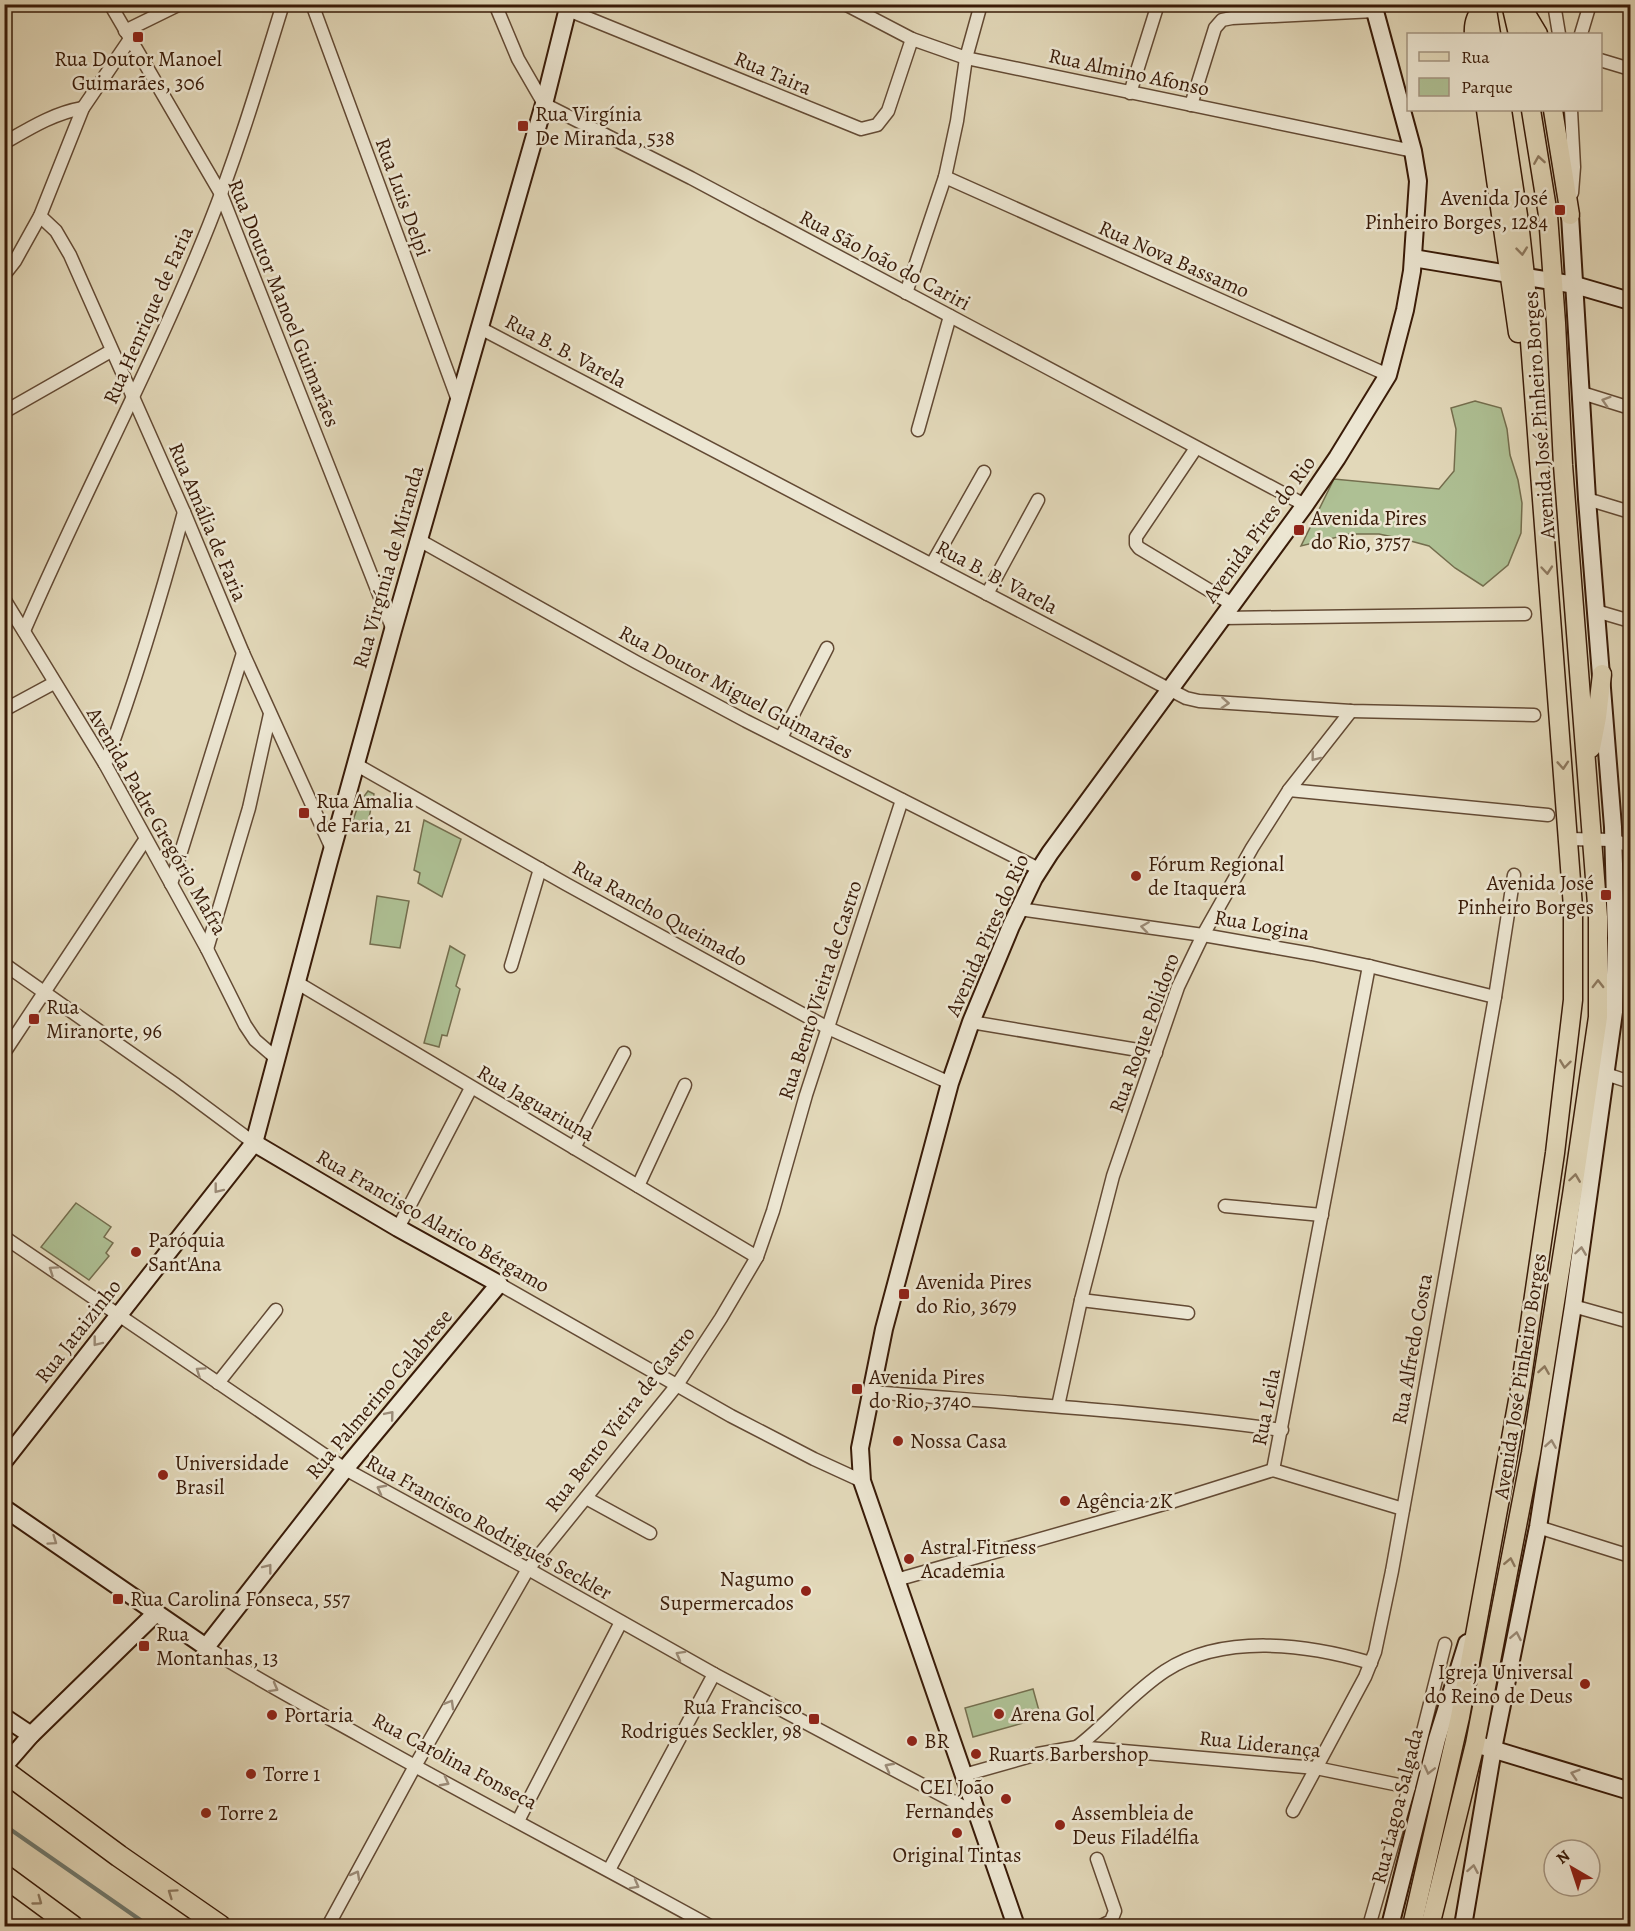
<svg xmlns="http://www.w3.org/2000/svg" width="1635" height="1931" viewBox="0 0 1635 1931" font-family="Alegreya,serif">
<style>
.green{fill:#aec094;stroke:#746e4e;stroke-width:1.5}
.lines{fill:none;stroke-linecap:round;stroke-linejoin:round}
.stream{stroke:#707a6f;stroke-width:4}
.street-casing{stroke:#634a34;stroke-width:15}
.secondary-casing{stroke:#391b08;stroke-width:20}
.primary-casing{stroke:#391b08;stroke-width:21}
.highway-casing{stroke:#391b08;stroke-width:24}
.street{stroke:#ece6d2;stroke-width:12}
.secondary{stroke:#ece6d2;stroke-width:16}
.primary{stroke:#e2d8b9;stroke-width:18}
.highway{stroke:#e2d8b9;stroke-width:21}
.oneway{stroke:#8e7a60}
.oneway2{stroke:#9b8b77}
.poi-dot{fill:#8f2418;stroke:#ece6d2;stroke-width:2}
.labels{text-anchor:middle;stroke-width:5;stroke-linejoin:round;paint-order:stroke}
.poi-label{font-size:21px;fill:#391b08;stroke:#ece6d2;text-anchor:start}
.street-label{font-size:21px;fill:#391b08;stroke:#ece6d2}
</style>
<rect width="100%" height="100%" fill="#e2d8b9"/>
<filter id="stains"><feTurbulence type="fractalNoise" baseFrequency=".00333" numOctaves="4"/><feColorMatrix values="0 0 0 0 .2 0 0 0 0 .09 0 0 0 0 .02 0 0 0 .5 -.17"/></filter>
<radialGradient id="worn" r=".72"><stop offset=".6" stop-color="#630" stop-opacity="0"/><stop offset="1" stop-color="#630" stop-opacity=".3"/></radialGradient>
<!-- green -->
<g class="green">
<path d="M1475 401 1501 408 1507 429 1510 455 1518 480 1522 503 1521 533 1508 565 1483 586 1455 568 1429 546 1407 540 1379 534H1350L1301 546 1334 479 1439 489 1454 471 1456 429 1451 408Z"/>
<path d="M368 791 374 794 366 832 350 829 359 803Z"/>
<path d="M424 820 461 839 442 897 418 883 420 873 414 870Z"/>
<path d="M377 896 409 901 400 948 370 944Z"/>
<path d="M450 946 465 955 456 986 460 989 447 1036 442 1035 439 1047 424 1043Z"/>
<path d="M76 1203 111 1227 104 1237 113 1243 106 1253 109 1256 89 1280 41 1247Z"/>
<path d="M1033 1689 1041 1718 973 1737 965 1708Z"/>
</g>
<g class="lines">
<!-- stream -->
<path class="stream" d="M4 1825 149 1926"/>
<!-- street casing -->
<g class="street-casing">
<g id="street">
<path d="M110 4 221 194 393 630"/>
<path d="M312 4 459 403"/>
<path d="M495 4 518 59 544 104 691 178 1305 505"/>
<path d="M845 4 912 39 966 58 1413 151"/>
<path d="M1554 4 1559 34"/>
<path d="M568 10 861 129 877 125 888 111 912 39"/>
<path d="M125 31 180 4"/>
<path d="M1581 34 1590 4"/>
<path d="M1600 60 1630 69"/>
<path d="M1130 93 1158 4"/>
<path d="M1191 105 1215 28 1222 20 1232 18 1375 11"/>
<path d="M1571 110 1574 167 1572 193"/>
<path d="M4 143C30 128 54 113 83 108"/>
<path d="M945 177 1388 375"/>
<path d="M40 216 56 231 70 255 184 512 243 653 332 849"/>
<path d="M4 275 15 261 40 216 83 108 130 39"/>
<path d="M906 293 945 177 957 121 966 58 981 4"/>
<path d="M480 328 1186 698 1199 701 1351 711 1534 715"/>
<path d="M1582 393 1630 408"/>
<path d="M4 412 111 351"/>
<path d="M918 430 950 316"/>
<path d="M1196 448 1136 537V544L1139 548 1232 604"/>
<path d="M1587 499 1630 512"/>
<path d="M419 540 636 662 746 721 1039 869"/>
<path d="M932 564 984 472"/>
<path d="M987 594 1038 500"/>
<path d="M4 599 105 764 207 949 245 1025 255 1040 277 1059"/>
<path d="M1596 611 1630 621"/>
<path d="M1223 618 1525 614"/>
<path d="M24 631C83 494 154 363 209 225 238 153 260 78 283 4"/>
<path d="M4 710 54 683"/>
<path d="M781 738 827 648"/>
<path d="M105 764C136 681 161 597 184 512"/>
<path d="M357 765 566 884 828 1028 950 1083"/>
<path d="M1289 790 1548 815"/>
<path d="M1568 839 1613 840 1630 846"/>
<path d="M171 884 243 653"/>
<path d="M1019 909 1203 935 1312 954 1369 966 1495 997"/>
<path d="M207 949 249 808 270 714"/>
<path d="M4 964 176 1085 254 1143"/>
<path d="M511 966 540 869"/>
<path d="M296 982 757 1257"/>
<path d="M971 1022 1156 1053"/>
<path d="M4 1053 145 840"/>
<path d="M1606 1074 1630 1082"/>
<path d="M574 1148 624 1053"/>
<path d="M638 1186 685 1085"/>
<path d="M1225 1206 1322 1215"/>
<path d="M398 1228 471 1088"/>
<path d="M4 1237 345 1469 528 1569 714 1674 977 1814"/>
<path d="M499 1284 731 1416 814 1459 862 1481"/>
<path d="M1081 1300 1188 1313"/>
<path d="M1573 1306 1630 1322"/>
<path d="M218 1383 276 1310"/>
<path d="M871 1392C1008 1403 1146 1411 1282 1430"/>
<path d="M1058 1406 1081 1300 1113 1176 1178 987 1203 935 1252 848 1289 790 1351 711"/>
<path d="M1273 1470 1369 966"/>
<path d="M586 1498 650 1533"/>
<path d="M1538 1527 1630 1556"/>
<path d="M896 1580 1171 1502 1273 1470 1403 1509"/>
<path d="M206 1647C256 1679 309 1707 361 1736 476 1801 594 1862 710 1926"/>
<path d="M1077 1747C1108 1723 1133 1692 1165 1671 1224 1633 1307 1644 1371 1663"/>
<path d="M964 1775 1038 1754 1077 1747 1316 1768 1409 1787"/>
<path d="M1293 1811 1365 1677 1375 1652 1392 1571 1447 1267 1495 997 1514 875"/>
<path d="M518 1821 621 1622"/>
<path d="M1097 1859 1115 1911 1111 1921 1101 1926"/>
<path d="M609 1870 714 1674"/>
<path d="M328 1926 415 1766 528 1569 677 1385 721 1318 757 1257 773 1211 806 1095 902 800"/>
<path d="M1369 1926 1409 1787 1445 1644"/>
</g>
</g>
<!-- secondary casing -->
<g class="secondary-casing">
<g id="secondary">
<path d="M1413 258 1575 285 1630 301"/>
<path d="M4 1461 254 1143 329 861 393 630 544 104 569 4"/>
<path d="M4 1508 206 1647 345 1469 499 1284 398 1228 254 1143"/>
<path d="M4 1717 31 1735"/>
<path d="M1482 1746 1630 1791"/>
<path d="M4 1766 31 1735 156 1613"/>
<path d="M1016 1926 862 1481 860 1448 884 1329 950 1083 971 1022 1011 926 1034 878 1050 853 1305 505 1337 458 1388 375 1405 310 1412 271 1418 181 1413 151 1373 4"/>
<path d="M1390 1926 1437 1739 1467 1643"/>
<path d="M1463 1926 1493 1749 1538 1527 1573 1306 1614 1012 1616 938 1613 827 1587 499 1570 215"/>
</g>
</g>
<!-- primary casing -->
<g class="primary-casing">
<g id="primary">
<path d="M1486 4 1491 34"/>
<path d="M1511 4 1518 34"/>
<path d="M1515 4 1526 14 1538 34"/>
<path d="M1474 34C1473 21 1477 12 1488 4"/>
<path d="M1486 110 1518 333"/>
<path d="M1553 110 1570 215"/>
<path d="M1591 748 1597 717 1602 674"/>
<path d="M1412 1926 1460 1717 1521 1384 1555 1153 1573 1000V907L1525 276 1519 222 1502 110"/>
<path d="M1430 1926 1475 1744 1531 1453 1572 1195 1598 1017V917L1563 465 1556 323 1548 215 1531 110"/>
</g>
</g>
<!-- highway casing -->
<g class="highway-casing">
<g id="highway">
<path d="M4 1771 119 1856 220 1926"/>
<path d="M4 1876 72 1926"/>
</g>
</g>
<!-- street -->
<use href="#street" class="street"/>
<!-- secondary -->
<use href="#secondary" class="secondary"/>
<!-- primary -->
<use href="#primary" class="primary"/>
<!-- highway -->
<use href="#highway" class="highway"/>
</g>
<!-- one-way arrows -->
<defs><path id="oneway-chevron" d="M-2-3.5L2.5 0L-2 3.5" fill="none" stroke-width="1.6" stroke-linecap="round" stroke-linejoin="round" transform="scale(1.5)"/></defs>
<g class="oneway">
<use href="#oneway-chevron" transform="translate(1539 160) rotate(-99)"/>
<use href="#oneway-chevron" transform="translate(1522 251) rotate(84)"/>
<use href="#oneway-chevron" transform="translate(1547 570) rotate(85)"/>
<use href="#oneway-chevron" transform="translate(1563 765) rotate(86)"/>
<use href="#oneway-chevron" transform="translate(1598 984) rotate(-90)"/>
<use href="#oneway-chevron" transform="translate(1565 1064) rotate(97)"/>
<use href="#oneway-chevron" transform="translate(1575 1178) rotate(-82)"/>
<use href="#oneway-chevron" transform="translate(1544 1370) rotate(-81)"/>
<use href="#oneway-chevron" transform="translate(1510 1562) rotate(-79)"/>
<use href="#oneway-chevron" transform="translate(172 1893) rotate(-145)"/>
<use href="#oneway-chevron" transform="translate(38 1901) rotate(36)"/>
</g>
<g class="oneway2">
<use href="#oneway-chevron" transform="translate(1606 401) rotate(-163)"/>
<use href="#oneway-chevron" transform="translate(1225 703) rotate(4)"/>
<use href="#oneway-chevron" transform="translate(1315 757) rotate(128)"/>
<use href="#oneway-chevron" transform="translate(1145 927) rotate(-172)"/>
<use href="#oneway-chevron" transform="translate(218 1189) rotate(128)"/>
<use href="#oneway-chevron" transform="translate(1581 1251) rotate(-82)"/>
<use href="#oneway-chevron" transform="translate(53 1270) rotate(-146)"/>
<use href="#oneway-chevron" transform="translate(97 1342) rotate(128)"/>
<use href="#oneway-chevron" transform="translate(200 1371) rotate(-146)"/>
<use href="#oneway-chevron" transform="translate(390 1415) rotate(-50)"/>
<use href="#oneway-chevron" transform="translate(1551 1444) rotate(-81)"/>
<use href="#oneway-chevron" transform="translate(381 1489) rotate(-152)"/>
<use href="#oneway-chevron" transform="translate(53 1541) rotate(35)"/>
<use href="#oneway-chevron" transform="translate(268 1568) rotate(-52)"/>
<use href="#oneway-chevron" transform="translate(1516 1636) rotate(-79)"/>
<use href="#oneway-chevron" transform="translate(680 1655) rotate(-151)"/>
<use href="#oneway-chevron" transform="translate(274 1688) rotate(29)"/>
<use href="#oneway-chevron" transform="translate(450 1704) rotate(-60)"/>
<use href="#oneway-chevron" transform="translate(889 1767) rotate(-152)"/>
<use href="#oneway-chevron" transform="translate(1429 1770) rotate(104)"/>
<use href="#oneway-chevron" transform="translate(1575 1774) rotate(-163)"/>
<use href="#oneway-chevron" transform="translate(445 1782) rotate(28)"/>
<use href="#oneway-chevron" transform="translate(1473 1869) rotate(-80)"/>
<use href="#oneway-chevron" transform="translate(356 1875) rotate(-61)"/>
<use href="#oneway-chevron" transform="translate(635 1885) rotate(29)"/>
</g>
<!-- markers -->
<g class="poi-dot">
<rect x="132" y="31" width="12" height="12" rx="3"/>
<rect x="517" y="120" width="12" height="12" rx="3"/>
<rect x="1554" y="204" width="12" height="12" rx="3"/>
<rect x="1293" y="524" width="12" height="12" rx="3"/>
<rect x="298" y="807" width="12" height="12" rx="3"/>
<circle cx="1136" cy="876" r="6"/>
<rect x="1600" y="889" width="12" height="12" rx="3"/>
<rect x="28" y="1013" width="12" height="12" rx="3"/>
<circle cx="136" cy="1252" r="6"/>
<rect x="898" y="1288" width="12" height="12" rx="3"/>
<rect x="851" y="1383" width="12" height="12" rx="3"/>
<circle cx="898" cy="1441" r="6"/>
<circle cx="163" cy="1475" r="6"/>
<circle cx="1065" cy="1501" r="6"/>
<circle cx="909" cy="1559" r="6"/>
<circle cx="806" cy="1591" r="6"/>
<rect x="112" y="1593" width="12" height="12" rx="3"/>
<rect x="138" y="1640" width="12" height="12" rx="3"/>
<circle cx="1585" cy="1684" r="6"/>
<circle cx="999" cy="1714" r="6"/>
<circle cx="272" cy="1715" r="6"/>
<rect x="808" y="1713" width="12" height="12" rx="3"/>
<circle cx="912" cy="1741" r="6"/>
<circle cx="976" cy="1754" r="6"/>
<circle cx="251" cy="1774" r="6"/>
<circle cx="1006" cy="1799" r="6"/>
<circle cx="206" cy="1813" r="6"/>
<circle cx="1060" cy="1825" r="6"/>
<circle cx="957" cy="1833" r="6"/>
</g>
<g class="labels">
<!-- poi labels -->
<g class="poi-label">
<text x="138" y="66" text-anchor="middle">Rua Doutor Manoel<tspan x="138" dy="24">Guimarães, 306</tspan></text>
<text x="535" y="121">Rua Virgínia<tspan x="535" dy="24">De Miranda, 538</tspan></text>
<text x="1548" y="205" text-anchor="end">Avenida José<tspan x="1548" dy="24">Pinheiro Borges, 1284</tspan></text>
<text x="1311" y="525">Avenida Pires<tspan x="1311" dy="24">do Rio, 3757</tspan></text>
<text x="316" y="808">Rua Amalia<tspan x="316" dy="24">de Faria, 21</tspan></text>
<text x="1148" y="871">Fórum Regional<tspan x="1148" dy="24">de Itaquera</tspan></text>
<text x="1594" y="890" text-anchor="end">Avenida José<tspan x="1594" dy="24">Pinheiro Borges</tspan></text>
<text x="46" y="1014">Rua<tspan x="46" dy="24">Miranorte, 96</tspan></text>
<text x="148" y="1247">Paróquia<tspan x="148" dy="24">Sant'Ana</tspan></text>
<text x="916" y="1289">Avenida Pires<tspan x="916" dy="24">do Rio, 3679</tspan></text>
<text x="869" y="1384">Avenida Pires<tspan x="869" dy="24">do Rio, 3740</tspan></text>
<text x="910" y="1448">Nossa Casa</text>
<text x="175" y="1470">Universidade<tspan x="175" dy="24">Brasil</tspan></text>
<text x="1077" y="1508">Agência 2K</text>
<text x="921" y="1554">Astral Fitness<tspan x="921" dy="24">Academia</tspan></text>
<text x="794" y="1586" text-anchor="end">Nagumo<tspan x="794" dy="24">Supermercados</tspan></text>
<text x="130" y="1606">Rua Carolina Fonseca, 557</text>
<text x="156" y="1641">Rua<tspan x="156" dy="24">Montanhas, 13</tspan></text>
<text x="1573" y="1679" text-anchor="end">Igreja Universal<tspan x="1573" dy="24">do Reino de Deus</tspan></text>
<text x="802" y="1714" text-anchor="end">Rua Francisco<tspan x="802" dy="24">Rodrigues Seckler, 98</tspan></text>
<text x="1011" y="1721">Arena Gol</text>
<text x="284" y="1722">Portaria</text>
<text x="924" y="1748">BR</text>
<text x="988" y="1761">Ruarts Barbershop</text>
<text x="263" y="1781">Torre 1</text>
<text x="994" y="1794" text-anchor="end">CEI João<tspan x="994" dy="24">Fernandes</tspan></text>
<text x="218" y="1820">Torre 2</text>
<text x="1072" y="1820">Assembleia de<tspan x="1072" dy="24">Deus Filadélfia</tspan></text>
<text x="957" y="1862" text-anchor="middle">Original Tintas</text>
</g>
<!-- street labels -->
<g class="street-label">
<text transform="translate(1129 72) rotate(12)" y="7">Rua Almino Afonso</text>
<text transform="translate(773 73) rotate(23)" y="7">Rua Taira</text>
<text transform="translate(403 197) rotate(70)" y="7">Rua Luis Delpi</text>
<text transform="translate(1174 259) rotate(24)" y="7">Rua Nova Bassamo</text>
<text transform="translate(885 260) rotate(28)" y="7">Rua São João do Cariri</text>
<text transform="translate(284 303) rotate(68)" y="7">Rua Doutor Manoel Guimarães</text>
<text transform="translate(148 315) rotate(-66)" y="7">Rua Henrique de Faria</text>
<text transform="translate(566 351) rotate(28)" y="7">Rua B. B. Varela</text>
<text transform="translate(1539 415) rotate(-94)" y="7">Avenida José Pinheiro Borges</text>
<text transform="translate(208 522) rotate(67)" y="7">Rua Amália de Faria</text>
<text transform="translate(1259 529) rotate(-54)" y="7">Avenida Pires do Rio</text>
<text transform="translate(388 567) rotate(-74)" y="7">Rua Virgínia de Miranda</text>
<text transform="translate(997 577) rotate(28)" y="7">Rua B. B. Varela</text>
<text transform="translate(736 692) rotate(28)" y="7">Rua Doutor Miguel Guimarães</text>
<text transform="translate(157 821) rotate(60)" y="7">Avenida Padre Gregório Mafra</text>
<text transform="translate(660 913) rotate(29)" y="7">Rua Rancho Queimado</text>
<text transform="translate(1262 925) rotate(10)" y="7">Rua Logina</text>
<text transform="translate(987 935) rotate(-66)" y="7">Avenida Pires do Rio</text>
<text transform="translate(820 990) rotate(-72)" y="7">Rua Bento Vieira de Castro</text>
<text transform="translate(1144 1033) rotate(-70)" y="7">Rua Roque Polidoro</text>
<text transform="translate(536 1103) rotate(30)" y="7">Rua Jaguariuna</text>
<text transform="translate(433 1221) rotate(30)" y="7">Rua Francisco Alarico Bérgamo</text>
<text transform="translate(78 1331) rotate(-52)" y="7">Rua Jataizinho</text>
<text transform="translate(1412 1349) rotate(-80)" y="7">Rua Alfredo Costa</text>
<text transform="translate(1520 1376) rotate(-81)" y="7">Avenida José Pinheiro Borges</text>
<text transform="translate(379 1394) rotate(-50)" y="7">Rua Palmerino Calabrese</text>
<text transform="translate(1266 1407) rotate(-79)" y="7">Rua Leila</text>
<text transform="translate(620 1419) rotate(-52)" y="7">Rua Bento Vieira de Castro</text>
<text transform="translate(489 1527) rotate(29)" y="7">Rua Francisco Rodrigues Seckler</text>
<text transform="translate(1260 1744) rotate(6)" y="7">Rua Liderança</text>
<text transform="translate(455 1761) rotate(28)" y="7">Rua Carolina Fonseca</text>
<text transform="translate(1397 1806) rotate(-76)" y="7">Rua Lagoa Salgada</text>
</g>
</g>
<!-- margin -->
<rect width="1635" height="1931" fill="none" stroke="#e2d8b9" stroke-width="24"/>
<rect x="6" y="6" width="1623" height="1919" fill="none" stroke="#391b08" stroke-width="3"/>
<rect x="12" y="12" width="1611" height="1907" fill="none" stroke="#391b08" stroke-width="1.5"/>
<!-- legend -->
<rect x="1407" y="33" width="195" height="78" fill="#ece6d2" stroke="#a49581" stroke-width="1.5"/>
<rect x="1419" y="52" width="30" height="9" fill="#e2d8b9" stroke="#a49581" stroke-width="1.5"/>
<text x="1461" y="63" font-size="18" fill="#391b08">Rua</text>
<rect x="1419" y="78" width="30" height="18" fill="#aec094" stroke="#a49581" stroke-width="1.5"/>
<text x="1461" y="93" font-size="18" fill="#391b08">Parque</text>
<!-- north arrow -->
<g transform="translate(1572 1868) rotate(321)"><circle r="28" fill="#ece6d2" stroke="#a49581" stroke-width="1.5"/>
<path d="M0-4.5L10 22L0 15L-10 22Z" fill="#8f2418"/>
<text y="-9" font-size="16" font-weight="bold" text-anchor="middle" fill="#391b08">N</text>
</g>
<rect width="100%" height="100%" filter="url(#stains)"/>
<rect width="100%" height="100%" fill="url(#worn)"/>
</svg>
